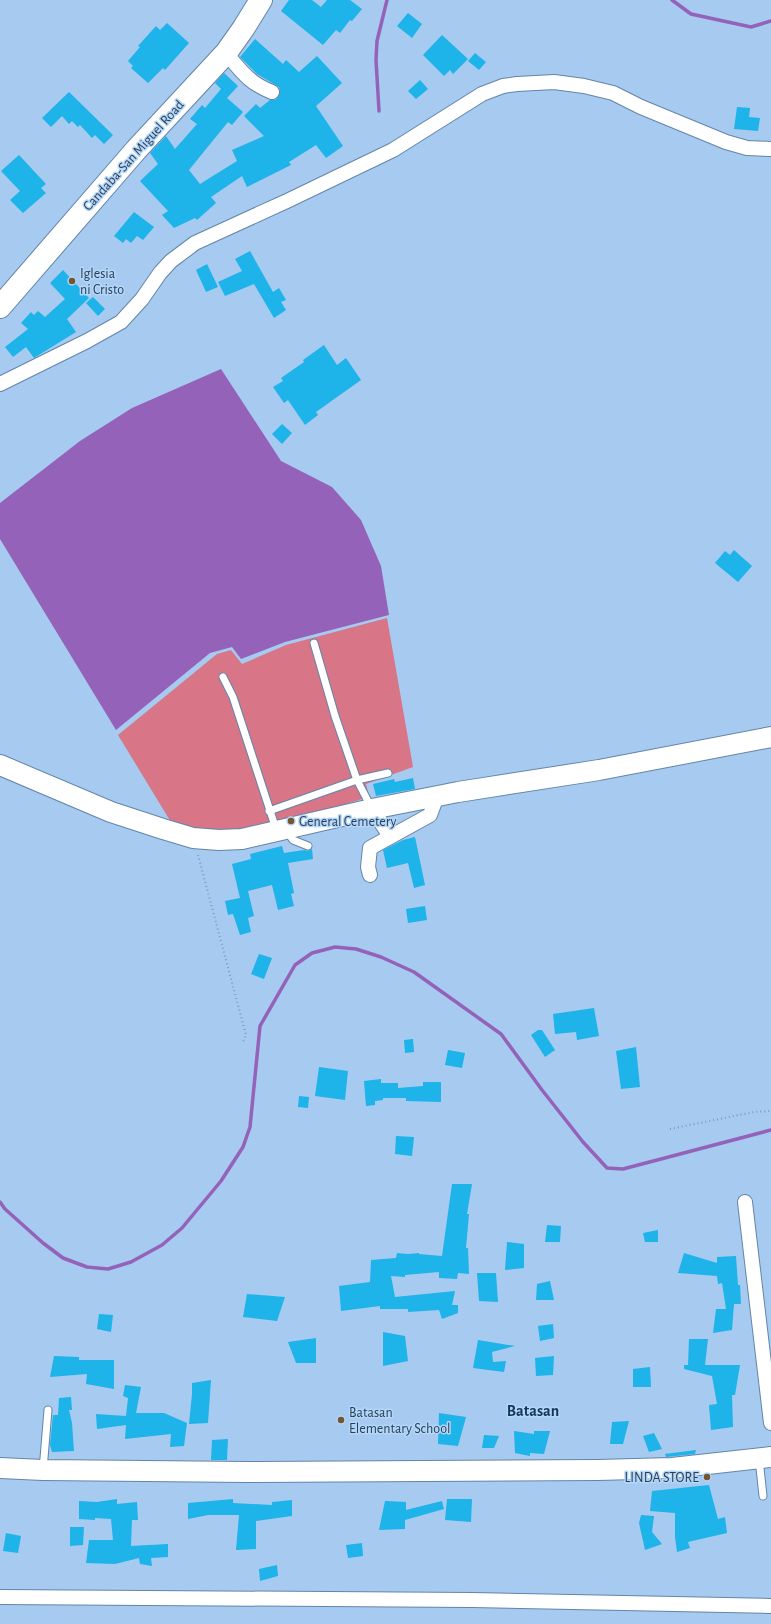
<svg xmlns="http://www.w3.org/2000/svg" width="771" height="1624" viewBox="0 0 771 1624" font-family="'Alegreya Sans',sans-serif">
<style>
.green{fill:#d87587}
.water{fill:#9462b9}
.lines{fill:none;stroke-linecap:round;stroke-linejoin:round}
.stream{stroke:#9462b9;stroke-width:3.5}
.building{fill:#1eb3e9}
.lane-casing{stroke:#6385a8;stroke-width:9}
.street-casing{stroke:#6385a8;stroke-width:16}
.secondary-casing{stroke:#6385a8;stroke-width:22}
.primary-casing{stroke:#6385a8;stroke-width:24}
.path{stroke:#7d9ab8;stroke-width:2;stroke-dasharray:1 3;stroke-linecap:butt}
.lane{stroke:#fff;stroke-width:7}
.street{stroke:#fff;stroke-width:14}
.secondary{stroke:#fff;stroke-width:20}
.primary{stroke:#fff;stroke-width:22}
.poi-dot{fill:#77552d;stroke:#b2d7fd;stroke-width:1.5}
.labels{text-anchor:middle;stroke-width:3;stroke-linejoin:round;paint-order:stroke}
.street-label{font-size:14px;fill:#2f3e4d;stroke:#b2d7fd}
.poi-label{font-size:14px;fill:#2f3e4d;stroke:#b2d7fd;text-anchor:start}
.quarter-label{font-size:16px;font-weight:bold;fill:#173755;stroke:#b2d7fd}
</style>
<rect width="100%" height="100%" fill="#a6caf0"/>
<!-- green -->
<path class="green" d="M387 618 413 767 366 784 369 797 264 829 177 832 118 735 217 654 231 650 242 664 286 645Z"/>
<!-- water -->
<path class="water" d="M221 369 281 461 332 487 361 520 381 566 389 615 285 642 241 659 232 647 210 653 116 730 0 539V503L80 441 132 408Z"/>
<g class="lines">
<!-- stream -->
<g class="stream">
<path d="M672 0 691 14 751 27 771 21"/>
<path d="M379 111 376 60 377 41 387 0"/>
<path d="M0 1202 5 1209 43 1243 63 1258 87 1267 108 1269 131 1262 162 1245 182 1228 221 1181 243 1147 250 1127 260 1026 295 965 312 953 335 947 356 949 381 957 414 972 501 1034 542 1090 583 1142 607 1168 623 1169 771 1130"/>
</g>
</g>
<!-- building -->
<g class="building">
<path d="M289 0H312L321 7 327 0H350L362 9 352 21 350 20 340 33 336 30 323 45 281 11Z"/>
<path d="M408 13 422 24 412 38 397 26Z"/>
<path d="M167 23 189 43 165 70 163 68 148 83 131 68 133 66 128 61 140 47 138 46 156 26 160 30Z"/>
<path d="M442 35 468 59 453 74 450 70 444 76 423 55Z"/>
<path d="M255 39 283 64 286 60 299 72 317 56 342 83 316 106 343 146 326 158 316 145 289 162 291 165 247 187 242 176 211 197 216 203 197 220 195 218 174 228 162 215 168 211 140 181 158 164 150 153 166 136 175 149 197 124 190 119 202 105 205 108 221 89 215 83 224 73 238 86 227 98 243 112 232 125 228 122 189 170 200 184 237 161 232 150 264 136 244 116 256 104 260 108 270 100 277 99 280 91 279 87 257 74 240 57Z"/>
<path d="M475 53 486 62 479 70 468 61Z"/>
<path d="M420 80 428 89 416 99 408 91Z"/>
<path d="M69 92 113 135 104 144 95 135 92 138 80 125 78 127 72 121 69 124 62 116 51 127 42 118Z"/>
<path d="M737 107 750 108 749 117 760 118 758 131 734 129Z"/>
<path d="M19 155 46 184 41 188 46 193 23 213 10 200 20 191 1 171Z"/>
<path d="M134 212 154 227 143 240 137 236 131 243 126 239 123 243 114 236Z"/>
<path d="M250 251 273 292 279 288 286 300 281 302 286 310 274 318 254 284 225 296 218 282 242 271 235 259Z"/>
<path d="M207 264 218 287 206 292 196 270Z"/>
<path d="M63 270 89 298 67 319 76 332 34 358 26 347 13 357 5 347 28 329 21 323 31 312 34 315 38 311 45 317 65 299 50 283Z"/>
<path d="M93 297 105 309 98 316 86 303Z"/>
<path d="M324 345 337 365 346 358 361 380 316 412 318 415 305 425 288 400 284 403 273 387 283 381 281 378 304 362 303 360Z"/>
<path d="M282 424 292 433 282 444 272 434Z"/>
<path d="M734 550 752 566 738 582 715 563 725 551 730 555Z"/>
<path d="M413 778 415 789 376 796 373 784 394 779 395 782Z"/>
<path d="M415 837 425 885 414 888 408 863 387 868 383 850 403 840Z"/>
<path d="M282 846 284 853 304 850 308 851 312 849 313 859 288 863 294 893 291 894 294 906 278 910 272 885 248 891 254 916 248 918 251 932 240 935 233 914 228 915 225 901 240 898 232 864 251 859 250 854Z"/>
<path d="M425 906 427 920 408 923 406 909Z"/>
<path d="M259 954 272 958 264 979 251 974Z"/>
<path d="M594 1008 599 1036 577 1040 576 1032 555 1034 553 1014Z"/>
<path d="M538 1030H542L555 1050 545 1057 531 1035Z"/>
<path d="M413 1039 414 1052 405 1053 404 1040Z"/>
<path d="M636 1047 640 1087 621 1089 616 1051Z"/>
<path d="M448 1050 465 1053 462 1068 445 1065Z"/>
<path d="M319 1067 348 1071 345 1100 315 1096Z"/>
<path d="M381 1079V1083H398V1088L423 1086V1082H441V1102L406 1101V1098H383V1100L375 1101V1105L366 1106 364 1081Z"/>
<path d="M299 1096 309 1097 308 1108 298 1107Z"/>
<path d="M396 1136 414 1137 412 1156 395 1154Z"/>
<path d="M452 1184H472L467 1214H469L466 1248H468L469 1274 458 1273 457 1279 439 1278V1272L405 1275V1277L391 1276 395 1297 455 1291 452 1305H458V1313L442 1319 439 1310 408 1312V1309H380V1306L341 1311 339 1286 370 1282 371 1260 396 1258 397 1253 408 1254 419 1253V1254L442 1256Z"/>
<path d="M547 1225 561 1226 560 1242H545Z"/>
<path d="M658 1230V1242H645L643 1233Z"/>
<path d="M507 1242 524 1244V1268L505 1270Z"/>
<path d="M684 1253 717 1263V1257L736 1256 738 1285H740L741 1304H734L732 1330 713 1333 716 1309H726L722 1283 718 1284 717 1276 678 1273Z"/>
<path d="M477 1273H496L498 1302 479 1301Z"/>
<path d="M550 1281 554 1300H536L537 1284Z"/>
<path d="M247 1294 285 1297 277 1321 243 1317Z"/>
<path d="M99 1314 113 1315 111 1332 97 1329Z"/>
<path d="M553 1324 554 1338 540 1341 538 1326Z"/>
<path d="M383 1332 405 1336 408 1361 383 1366Z"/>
<path d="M316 1338V1363H296L288 1342Z"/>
<path d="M689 1339H708L705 1365H740L735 1395H732L733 1427 711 1430 709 1405 717 1404 712 1376 684 1369V1365H688Z"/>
<path d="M478 1340 515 1346 492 1352 493 1362 506 1361 504 1372 473 1368Z"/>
<path d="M54 1356 79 1357V1360H114V1389L86 1384 87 1374 50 1377Z"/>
<path d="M554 1356 553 1375 536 1376 535 1358Z"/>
<path d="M650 1367 651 1387H633V1369Z"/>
<path d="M211 1380 208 1423 189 1424 192 1394V1383Z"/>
<path d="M125 1385 141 1387 136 1413H164L187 1423 184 1446 170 1447 171 1434 125 1439 126 1425 97 1429 96 1414 126 1416 128 1398 123 1396Z"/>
<path d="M71 1397 72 1410H69L72 1423 74 1451 52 1452 50 1445 53 1415H58L59 1398Z"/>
<path d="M439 1413 466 1417 458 1446 438 1444Z"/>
<path d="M629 1421 623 1444H610L612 1422Z"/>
<path d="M514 1431 534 1434V1431H550L544 1454 530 1453V1456L515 1453Z"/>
<path d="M654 1433 662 1449 649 1452 643 1436Z"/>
<path d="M484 1435 499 1436 494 1448H482Z"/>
<path d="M228 1439 227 1460H211L212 1440Z"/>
<path d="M696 1450 695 1454 666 1457 665 1454Z"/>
<path d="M709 1485 718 1519 725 1517 727 1533 688 1542 690 1548 677 1552 675 1537V1513L650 1511 652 1491Z"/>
<path d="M117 1499V1504L137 1502 138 1520H132L131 1546 168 1544V1557L151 1558 152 1566 140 1564 139 1558 115 1564 86 1563 89 1540H113L111 1519 95 1518V1520L79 1519V1501L97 1502Z"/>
<path d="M233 1499V1503L272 1505V1502L292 1500V1516L256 1521V1549L236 1550 239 1515H208L188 1519V1503Z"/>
<path d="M447 1499H472L471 1522 445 1520Z"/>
<path d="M385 1501 406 1502V1510L442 1501 444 1509 405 1520V1529L379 1530Z"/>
<path d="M641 1515 654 1516 652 1532 662 1544 645 1550 639 1523Z"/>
<path d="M70 1527H84L83 1545 70 1546Z"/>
<path d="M6 1533 21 1536 18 1553 3 1551Z"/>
<path d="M362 1543 363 1556 348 1558 346 1545Z"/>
<path d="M277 1565 278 1576 260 1581 259 1569Z"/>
</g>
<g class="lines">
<!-- lane casing -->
<g class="lane-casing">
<g id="lane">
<path d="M314 643 335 716 357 780 371 807"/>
<path d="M223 677 233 697 276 829"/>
<path d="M269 811 357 780 388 773"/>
<path d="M287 831 293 840 308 846"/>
<path d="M759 1459 763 1496"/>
<path d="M43 1470 48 1410"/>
</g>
</g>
<!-- street casing -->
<g class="street-casing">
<g id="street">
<path d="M226 53C241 71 249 83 272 92"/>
<path d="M0 384 87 341 121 322 142 299 160 273 171 261 195 243 287 201 393 150 482 94 503 86 517 84 554 82 584 86 613 93 641 107 726 142 747 148 771 149"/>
<path d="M372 809 390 836"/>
<path d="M370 875 368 867 370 848 430 815 437 796"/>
<path d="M745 1202 771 1423"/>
<path d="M0 1597 472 1600 771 1606"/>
</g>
</g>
<!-- secondary casing -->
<g class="secondary-casing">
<g id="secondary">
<path d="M0 765 111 812 163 829 193 838 219 840 242 839 372 809 458 792 599 770 771 737"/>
<path d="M0 1468 43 1470 247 1472 598 1470 672 1468 771 1457"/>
</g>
</g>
<!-- primary casing -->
<g class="primary-casing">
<path id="primary" d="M0 307 136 150 226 53 243 29 261 0"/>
</g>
<!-- path -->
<g class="path">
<path d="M198 855 246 1035 243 1042"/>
<path d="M670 1129 754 1112 771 1111"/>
</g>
<!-- lane -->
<use href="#lane" class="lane"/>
<!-- street -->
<use href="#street" class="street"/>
<!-- secondary -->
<use href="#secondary" class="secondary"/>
<!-- primary -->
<use href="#primary" class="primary"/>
</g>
<!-- markers -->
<g class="poi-dot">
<circle cx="72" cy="281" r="4"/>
<circle cx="291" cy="821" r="4"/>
<circle cx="341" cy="1420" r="4"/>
<circle cx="707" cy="1477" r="4"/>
</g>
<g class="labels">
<!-- street labels -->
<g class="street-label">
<text transform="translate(133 155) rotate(-48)" y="5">Candaba-San Miguel Road</text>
</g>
<!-- poi labels -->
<g class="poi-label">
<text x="80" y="278">Iglesia<tspan x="80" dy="16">ni Cristo</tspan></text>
<text x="299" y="826">General Cemetery</text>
<text x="349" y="1417">Batasan<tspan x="349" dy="16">Elementary School</tspan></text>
<text x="699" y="1482" text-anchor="end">LINDA STORE</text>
</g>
<!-- quarter labels -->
<g class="quarter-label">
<text x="533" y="1416">Batasan</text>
</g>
</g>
</svg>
